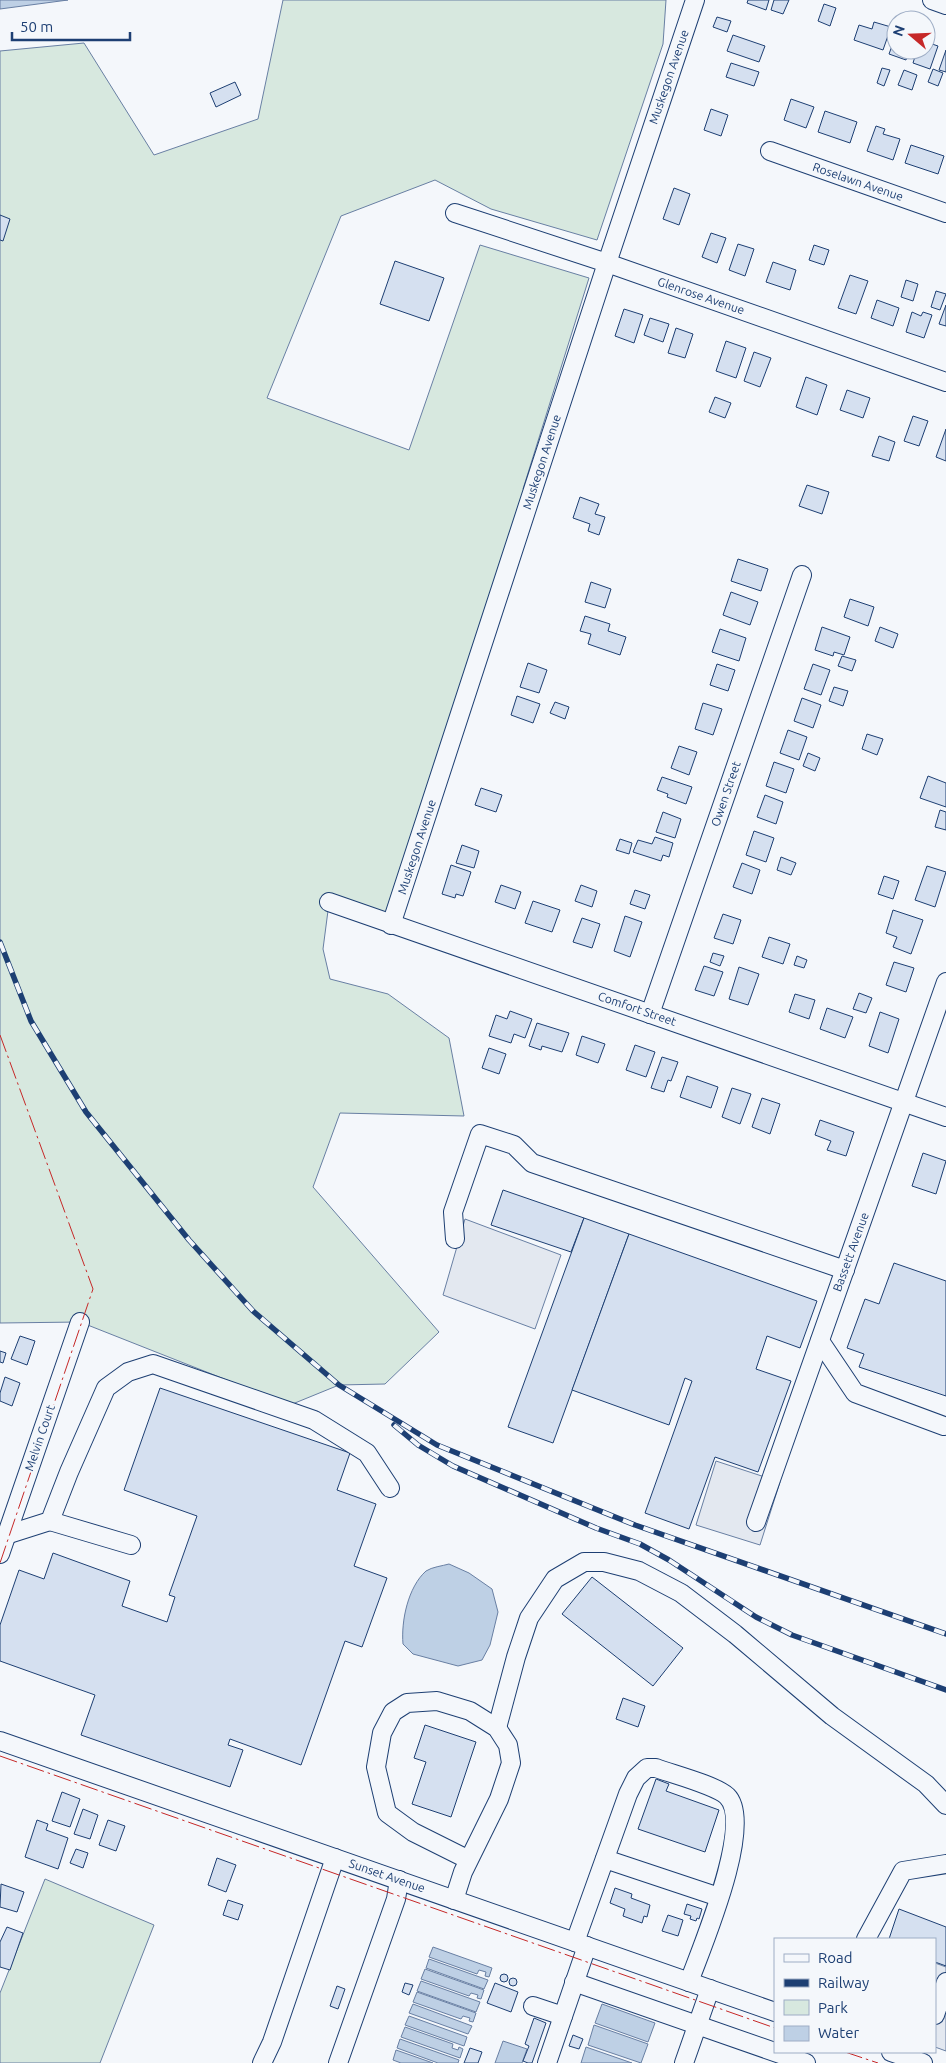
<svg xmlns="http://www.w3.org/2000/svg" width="946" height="2063" viewBox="0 0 946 2063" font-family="Ubuntu,sans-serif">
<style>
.green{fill:#d7e8df;stroke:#687fa3}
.parking{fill:#e3e8f0;stroke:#687fa3}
.water{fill:#bed0e5;stroke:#687fa3}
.building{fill:#d5e0f0;stroke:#1d3f73}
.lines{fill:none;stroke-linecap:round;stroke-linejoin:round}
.minor-casing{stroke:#1d3f73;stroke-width:20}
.minor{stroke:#f4f7fb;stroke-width:18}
.rail-casing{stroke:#1d3f73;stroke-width:5.5}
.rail{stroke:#f4f7fb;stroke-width:4;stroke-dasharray:11;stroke-linecap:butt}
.power{stroke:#c62828;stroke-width:1;stroke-dasharray:18 4 2.5 4;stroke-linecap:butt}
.labels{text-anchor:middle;stroke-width:4;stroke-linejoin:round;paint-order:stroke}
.street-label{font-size:12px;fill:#1d3f73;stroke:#f4f7fb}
</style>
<rect width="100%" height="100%" fill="#f4f7fb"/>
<!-- green -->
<g class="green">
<path d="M283 0H666L663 44 597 240 491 209 435 180 341 216 267 398 409 450 480 245 589 278 523 489 532 493 391 925 329 903 323 949 330 979 388 994 449 1038 464 1116 340 1113 313 1187 439 1332 385 1384 339 1385 290 1405 80 1322 0 1323V51L84 43 154 155 258 119Z"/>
<path d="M45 1879 154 1925 100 2063H0V1993Z"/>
</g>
<!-- parking -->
<g class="parking">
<path d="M465 1219 561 1255 535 1329 443 1295Z"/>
<path d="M716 1461 780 1482 760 1545 696 1525Z"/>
<path d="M935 1963 946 1967V2051L935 2047Z"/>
</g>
<!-- water -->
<g class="water">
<path d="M0 0H68L0 9Z"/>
<path d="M449 1564 469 1573 492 1589 498 1612 490 1645 482 1660 458 1666 413 1654 403 1644C401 1621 408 1587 426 1571 432 1567 442 1566 449 1564Z"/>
<path d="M433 1947 492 1968 489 1977 485 1976 486 1972 479 1970 477 1974 429 1957Z"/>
<path d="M429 1959 488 1980 484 1989 426 1968Z"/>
<path d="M425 1969 484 1990 481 1999 477 1998 478 1995 471 1993 469 1996 421 1979Z"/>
<path d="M421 1981 480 2002 476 2012 417 1991Z"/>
<path d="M417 1992 476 2013 473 2022 469 2021 470 2018 463 2016 461 2019 413 2002Z"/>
<path d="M413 2004 472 2026 468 2034 409 2013Z"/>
<path d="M602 2004 655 2023 648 2042 595 2023Z"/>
<path d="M409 2016 467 2037 464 2046 405 2025Z"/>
<path d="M594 2025 648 2044 641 2063 588 2045Z"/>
<path d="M405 2027 453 2044 452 2048 458 2050 459 2047 463 2049 460 2058 401 2037Z"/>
<path d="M400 2039 459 2060 458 2063H438L397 2048Z"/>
<path d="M503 2041 527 2049 522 2063H495Z"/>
<path d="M586 2047 632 2063H581Z"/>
<path d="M396 2050 433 2063H401L393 2060Z"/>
</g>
<!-- building -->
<g class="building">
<path d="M748 0H769L766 10 747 3Z"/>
<path d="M774 0H789L783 14 771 10Z"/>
<path d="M824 4 836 8 830 26 818 21Z"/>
<path d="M717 17 731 21 727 32 713 27Z"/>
<path d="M874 22 891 27 883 50 854 40 859 25 872 29Z"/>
<path d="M733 35 765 46 759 62 727 51Z"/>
<path d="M896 35V50H909L906 60 889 54Z"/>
<path d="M926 42 938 46 930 69 913 63 917 50H926Z"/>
<path d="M946 50V72L939 70Z"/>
<path d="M731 63 759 72 754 86 726 77Z"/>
<path d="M882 68 890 70 884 86 877 83Z"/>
<path d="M933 69 943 73 938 86 928 82Z"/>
<path d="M904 70 917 75 912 90 898 85Z"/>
<path d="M235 82 241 95 216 107 210 93Z"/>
<path d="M791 99 814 107 806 128 784 120Z"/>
<path d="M711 109 728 115 721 136 704 130Z"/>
<path d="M825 111 857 122 850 143 818 132Z"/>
<path d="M876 126 885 129 883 134 900 139 893 160 867 151Z"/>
<path d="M911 145 944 156 938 174 905 163Z"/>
<path d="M674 188 690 194 679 225 663 219Z"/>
<path d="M0 215 10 219 3 241 0 240Z"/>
<path d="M711 233 726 238 717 263 702 257Z"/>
<path d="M738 244 754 249 745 276 729 270Z"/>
<path d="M814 245 829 250 824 265 809 260Z"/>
<path d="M395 261 444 278 429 321 380 304Z"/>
<path d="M773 262 796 270 790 290 766 282Z"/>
<path d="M850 275 868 281 856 314 838 308Z"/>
<path d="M906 280 918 284 913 301 901 297Z"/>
<path d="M936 291 946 294 940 310 931 307Z"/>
<path d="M877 300 899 308 893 326 871 318Z"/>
<path d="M946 305V326L939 324Z"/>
<path d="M624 309 643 315 634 343 615 336Z"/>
<path d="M912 312 921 316 923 312 932 315 924 338 906 332Z"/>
<path d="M650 318 669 324 663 342 644 335Z"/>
<path d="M676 328 693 334 685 358 668 353Z"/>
<path d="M726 341 746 348 736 378 716 371Z"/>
<path d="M754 352 771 358 760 387 744 381Z"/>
<path d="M806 377 827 385 817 415 796 407Z"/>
<path d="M847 390 870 398 863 418 840 410Z"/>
<path d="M715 397 731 403 725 418 709 412Z"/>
<path d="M913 416 928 421 919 446 904 441Z"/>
<path d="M946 429V461L936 457Z"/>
<path d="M879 436 895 442 889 461 872 456Z"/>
<path d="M807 485 829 492 822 514 799 506Z"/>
<path d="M580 497 599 504 595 514 605 517 599 535 588 531 590 524 573 518Z"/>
<path d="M738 559 768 569 761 591 731 581Z"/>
<path d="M591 582 611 589 605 608 585 602Z"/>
<path d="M731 592 758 602 750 625 723 615Z"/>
<path d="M850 599 874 607 868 626 844 617Z"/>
<path d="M585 616 610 624 608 631 626 637 620 655 588 644 591 634 580 631Z"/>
<path d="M822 627 850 637 844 655 834 652 833 656 815 650Z"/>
<path d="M880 627 898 634 893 648 875 641Z"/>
<path d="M720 629 746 638 739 661 712 652Z"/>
<path d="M842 656 856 660 852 671 838 666Z"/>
<path d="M528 663 547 670 539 693 520 687Z"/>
<path d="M717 664 735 670 728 691 710 685Z"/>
<path d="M813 664 830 670 821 695 804 689Z"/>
<path d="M834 687 848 691 843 706 829 701Z"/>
<path d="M517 696 540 704 533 723 511 715Z"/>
<path d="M802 698 821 705 813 728 794 721Z"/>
<path d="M555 702 569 707 565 719 550 713Z"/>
<path d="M703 703 722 709 713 735 695 729Z"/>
<path d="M788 730 807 737 799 760 780 753Z"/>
<path d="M867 734 883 739 877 755 862 749Z"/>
<path d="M679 746 697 752 689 775 671 768Z"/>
<path d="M808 753 820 758 815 771 803 766Z"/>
<path d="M774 762 794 769 786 793 766 786Z"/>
<path d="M928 776 946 783V807L920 798Z"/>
<path d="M662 777 692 787 686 804 667 797 668 794 657 790Z"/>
<path d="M481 788 502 795 496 812 475 805Z"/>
<path d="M765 795 783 802 776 824 757 817Z"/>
<path d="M940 810 946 812V830L935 827Z"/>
<path d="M663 812 681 819 675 838 656 832Z"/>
<path d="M754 831 774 838 766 862 746 855Z"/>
<path d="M655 837 673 843 669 857 663 855 661 861 633 852 638 840 652 844Z"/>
<path d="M620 839 632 843 629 854 616 850Z"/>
<path d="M462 845 479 851 474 868 456 863Z"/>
<path d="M781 857 796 863 791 875 777 870Z"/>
<path d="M742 863 760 870 752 894 733 887Z"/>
<path d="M451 865 471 872 463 896 456 894 455 898 442 894Z"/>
<path d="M927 866 946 872 935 907 915 900Z"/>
<path d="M884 876 899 881 893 899 878 894Z"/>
<path d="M501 885 521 892 515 909 495 902Z"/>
<path d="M581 885 597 891 592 907 575 901Z"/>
<path d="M635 890 650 895 645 909 630 904Z"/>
<path d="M533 901 560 910 552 932 525 923Z"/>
<path d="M893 910 923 920 911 954 893 947 897 937 886 933Z"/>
<path d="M723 914 741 920 733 944 714 938Z"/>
<path d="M625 916 642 922 630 957 614 951Z"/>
<path d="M582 918 600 924 592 948 573 942Z"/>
<path d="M769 937 790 944 783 964 762 957Z"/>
<path d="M713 953 724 956 720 966 710 962Z"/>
<path d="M797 956 807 960 804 968 794 965Z"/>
<path d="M894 962 914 968 906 992 886 985Z"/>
<path d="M704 966 723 972 714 996 695 990Z"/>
<path d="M739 967 759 974 748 1005 729 999Z"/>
<path d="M859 993 872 998 866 1013 853 1009Z"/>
<path d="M795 994 815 1000 809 1019 789 1012Z"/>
<path d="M827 1008 853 1017 845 1038 820 1029Z"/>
<path d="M510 1011 532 1019 525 1038 514 1034 511 1043 489 1036 496 1015 507 1019Z"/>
<path d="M880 1012 899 1019 888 1053 869 1046Z"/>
<path d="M537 1023 569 1033 562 1052 542 1046 541 1050 529 1046Z"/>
<path d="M582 1036 605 1044 598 1063 576 1055Z"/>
<path d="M635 1045 655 1052 646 1077 626 1070Z"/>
<path d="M489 1048 506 1054 499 1074 482 1068Z"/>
<path d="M662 1057 678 1062 671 1081 668 1080 664 1092 651 1088Z"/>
<path d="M687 1076 718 1087 711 1108 680 1097Z"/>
<path d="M732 1088 751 1094 740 1124 722 1117Z"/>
<path d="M762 1098 780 1104 770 1134 752 1127Z"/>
<path d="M820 1120 854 1132 846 1156 827 1150 831 1141 815 1135Z"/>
<path d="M923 1153 946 1161 936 1194 912 1186Z"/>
<path d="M503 1190 584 1218 571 1252 491 1225Z"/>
<path d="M584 1218 629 1234 553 1443 508 1427Z"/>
<path d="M629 1234 817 1301 800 1348 767 1336 756 1369 791 1381 758 1472 715 1457 689 1529 645 1513 692 1381 685 1378 669 1425 572 1390Z"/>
<path d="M894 1263 946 1281V1396L859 1367 864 1354 847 1348 865 1299 879 1304Z"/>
<path d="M20 1336 35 1341 27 1365 11 1359Z"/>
<path d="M0 1351 6 1353 3 1363 0 1362Z"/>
<path d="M5 1377 20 1383 12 1406 0 1401V1393Z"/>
<path d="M160 1388 350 1453 337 1490 376 1504 354 1566 387 1578 362 1647 345 1641 301 1765 230 1739 228 1745 243 1750 230 1787 81 1735 95 1695 0 1661V1625L19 1570 44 1579 53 1553 130 1581 122 1606 167 1622 175 1597 169 1595 197 1516 124 1490Z"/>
<path d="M592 1577 683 1648 653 1686 562 1614Z"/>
<path d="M623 1698 645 1706 638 1727 616 1719Z"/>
<path d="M425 1725 476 1742 451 1817 412 1804 426 1762 414 1758Z"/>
<path d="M656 1779 669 1784 666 1791 719 1810 705 1852 638 1829Z"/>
<path d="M62 1792 80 1799 70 1827 52 1821Z"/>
<path d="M83 1809 98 1815 90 1839 74 1834Z"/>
<path d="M37 1820 48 1824 46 1830 68 1838 58 1869 25 1857Z"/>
<path d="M108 1820 125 1826 116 1851 99 1845Z"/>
<path d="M76 1849 88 1853 83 1868 70 1863Z"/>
<path d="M217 1858 236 1865 226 1892 208 1885Z"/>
<path d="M1 1884 24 1892 17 1912 0 1907Z"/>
<path d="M615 1888 632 1894 631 1898 650 1905 647 1917 644 1916 642 1923 623 1916 625 1909 610 1903Z"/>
<path d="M228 1900 243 1905 238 1920 223 1915Z"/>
<path d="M687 1904 702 1909 699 1919 697 1918 696 1921 690 1919 691 1916 684 1914Z"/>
<path d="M899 1909 946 1927V1966L935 1962V1939H889Z"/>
<path d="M668 1915 683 1920 678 1936 662 1931Z"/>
<path d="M7 1927 23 1933 10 1970 0 1967V1942Z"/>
<circle cx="504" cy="1978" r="4"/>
<circle cx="513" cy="1982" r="4"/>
<path d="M405 1983 413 1985 409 1995 402 1992Z"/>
<path d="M495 1983 518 1992 511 2012 487 2003Z"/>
<path d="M337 1986 345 1989 338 2009 330 2006Z"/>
<path d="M534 2018 546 2023 532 2063H528L523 2061 529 2046 525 2044Z"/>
<path d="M573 2035 583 2039 579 2049 569 2046Z"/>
<path d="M470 2048 482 2052 478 2063H464Z"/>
</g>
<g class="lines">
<!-- minor casing -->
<g class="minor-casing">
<g id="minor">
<path d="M932 0 946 5"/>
<path d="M770 151 946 213"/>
<path d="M455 213 607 263 946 382"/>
<path d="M329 902 946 1117"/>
<path d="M391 925 607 263 695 0"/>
<path d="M650 1014 802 575"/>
<path d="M455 1239 453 1212 480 1134 514 1145 532 1163 845 1270"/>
<path d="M820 1341 855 1393 944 1426"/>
<path d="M50 1521 131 1545"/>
<path d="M756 1522 946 982"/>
<path d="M6 1535 50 1521 69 1472 106 1388 128 1372 153 1364 314 1420 367 1453 390 1488"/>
<path d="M0 1554 80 1322"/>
<path d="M497 1728 516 1657 529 1618 555 1579 584 1562H604L639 1571 681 1593 735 1634 832 1716 926 1784 946 1805"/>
<path d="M0 1741 775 2012"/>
<path d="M605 1859 719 1897"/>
<path d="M454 1900 463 1872 499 1799 511 1763 508 1745 497 1728 470 1711 437 1701 407 1703 393 1712 382 1733 376 1767 387 1813 413 1832 469 1860"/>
<path d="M866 1939 903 1871 946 1864"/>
<path d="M575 1942 628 1794 636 1778 647 1768H656C672 1774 715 1785 727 1796 755 1823 701 1949 689 1982"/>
<path d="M574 1982 806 2063"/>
<path d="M533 2006 563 2016"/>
<path d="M935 2015 946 1982"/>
<path d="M891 2052 923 2063"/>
<path d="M262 2063 272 2042 335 1858"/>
<path d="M338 2063 396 1899 399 1880"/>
<path d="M547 2063 587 1946"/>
<path d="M684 2063 710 1989"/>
</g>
</g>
<!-- minor -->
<use href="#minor" class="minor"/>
<!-- rail casing -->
<g class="rail-casing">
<g id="rail">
<path d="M0 942 31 1021 86 1112 189 1240 253 1311 339 1385 437 1445 635 1525 946 1634"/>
<path d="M394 1425 418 1445 453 1466 596 1528 640 1544 669 1560 756 1617 792 1635 946 1690"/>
</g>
</g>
<!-- rail -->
<use href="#rail" class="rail"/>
<!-- power -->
<g class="power">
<path d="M0 1035 93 1289 0 1563"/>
<path d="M0 1756 775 2028"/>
<path d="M845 2052 878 2063"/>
</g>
</g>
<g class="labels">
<!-- street labels -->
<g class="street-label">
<text transform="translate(669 77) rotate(-71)" y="4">Muskegon Avenue</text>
<text transform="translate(858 182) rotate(19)" y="4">Roselawn Avenue</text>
<text transform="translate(701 296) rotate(19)" y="4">Glenrose Avenue</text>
<text transform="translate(542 462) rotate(-72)" y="4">Muskegon Avenue</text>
<text transform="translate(726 794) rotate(-71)" y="4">Owen Street</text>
<text transform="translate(417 847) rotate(-72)" y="4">Muskegon Avenue</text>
<text transform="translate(637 1009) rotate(19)" y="4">Comfort Street</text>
<text transform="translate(851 1252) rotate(-70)" y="4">Bassett Avenue</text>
<text transform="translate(40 1438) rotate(-71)" y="4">Melvin Court</text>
<text transform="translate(387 1876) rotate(19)" y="4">Sunset Avenue</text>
</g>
</g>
<!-- legend -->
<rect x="774" y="1938" width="162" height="115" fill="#f4f7fb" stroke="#9eadc5"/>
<rect x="784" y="1954" width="25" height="8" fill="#f4f7fb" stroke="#9eadc5"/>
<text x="818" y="1963" font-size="15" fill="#1d3f73">Road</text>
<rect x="784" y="1979" width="25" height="8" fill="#1d3f73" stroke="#9eadc5"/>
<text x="818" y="1988" font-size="15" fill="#1d3f73">Railway</text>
<rect x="784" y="2000" width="25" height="15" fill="#d7e8df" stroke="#9eadc5"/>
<text x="818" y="2013" font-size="15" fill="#1d3f73">Park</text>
<rect x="784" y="2026" width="25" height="15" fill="#bed0e5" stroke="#9eadc5"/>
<text x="818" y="2038" font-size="15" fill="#1d3f73">Water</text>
<!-- north arrow -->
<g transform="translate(911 35) rotate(289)"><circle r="24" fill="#f4f7fb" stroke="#9eadc5"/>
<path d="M0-4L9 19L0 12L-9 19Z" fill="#c62828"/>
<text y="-8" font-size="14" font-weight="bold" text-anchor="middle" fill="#1d3f73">N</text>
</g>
<!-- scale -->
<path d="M12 32v8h118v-8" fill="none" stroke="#1d3f73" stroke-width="2.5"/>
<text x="20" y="32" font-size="15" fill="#1d3f73" stroke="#f4f7fb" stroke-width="4" paint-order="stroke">50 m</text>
</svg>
